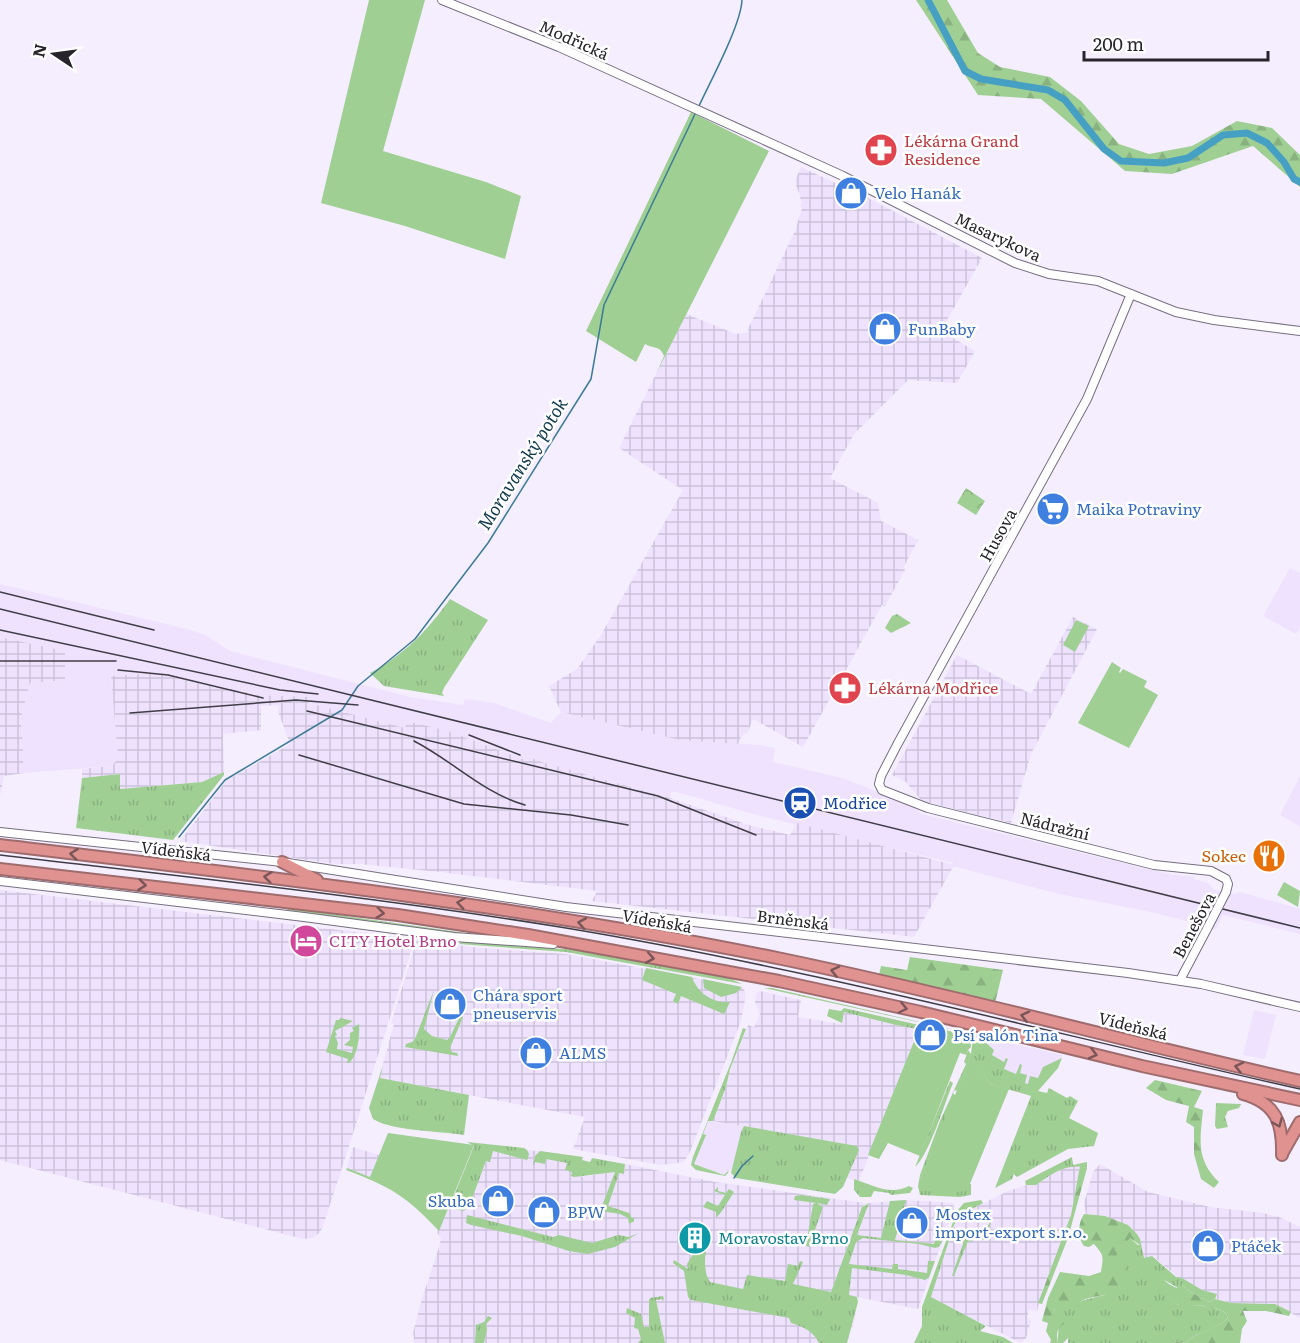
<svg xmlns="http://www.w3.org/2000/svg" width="1300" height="1343" viewBox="0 0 1300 1343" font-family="Literata,serif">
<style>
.built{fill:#eee2fe}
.industrial{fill:url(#industrial-grid)}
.grass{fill:url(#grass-tufts)}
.forest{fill:url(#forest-firs)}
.park{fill:url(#park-crowns)}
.garden{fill:#a0cf94}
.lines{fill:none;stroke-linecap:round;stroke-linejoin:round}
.stream{stroke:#3d7b96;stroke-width:1.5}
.canal{stroke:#46a0c3;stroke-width:7}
.minor-casing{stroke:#776f81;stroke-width:10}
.highway-casing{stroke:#9f6c6d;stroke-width:14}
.minor{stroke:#fff;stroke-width:8}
.highway{stroke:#df9290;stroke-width:10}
.tram{stroke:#413d46;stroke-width:1.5}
.rail{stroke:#413d46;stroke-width:1.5}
.minor-bridge-casing{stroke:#776f81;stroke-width:10;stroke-linecap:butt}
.minor-bridge{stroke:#fff;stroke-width:8}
.oneway{stroke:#7a5659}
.labels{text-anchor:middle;stroke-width:5;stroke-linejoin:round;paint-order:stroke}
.street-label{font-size:16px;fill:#28242c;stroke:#fff}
.health-label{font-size:16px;fill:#be3a42;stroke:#fff;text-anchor:start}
.shop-label{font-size:16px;fill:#366cbe;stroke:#fff;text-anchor:start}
.transit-label{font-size:16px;fill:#164399;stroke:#fff;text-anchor:start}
.food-label{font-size:16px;fill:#c56008;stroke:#fff;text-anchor:end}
.hotel-label{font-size:16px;fill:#b23c85;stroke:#fff;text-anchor:start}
.culture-label{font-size:16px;fill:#0d838f;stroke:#fff;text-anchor:start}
.water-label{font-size:18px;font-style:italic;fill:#133b4b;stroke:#fff}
</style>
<defs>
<pattern id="industrial-grid" width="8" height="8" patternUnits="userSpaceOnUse" patternTransform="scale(1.5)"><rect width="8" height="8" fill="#eee2fe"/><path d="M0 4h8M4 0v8" fill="none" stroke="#ccc2da"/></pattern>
<pattern id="grass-tufts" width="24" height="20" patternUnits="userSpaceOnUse" patternTransform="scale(1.5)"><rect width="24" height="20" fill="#a0cf94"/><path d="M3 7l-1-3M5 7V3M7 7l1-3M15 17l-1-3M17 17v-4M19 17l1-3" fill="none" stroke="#8ab280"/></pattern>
<pattern id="forest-firs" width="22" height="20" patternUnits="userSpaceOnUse" patternTransform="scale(1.5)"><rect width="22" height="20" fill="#a0cf94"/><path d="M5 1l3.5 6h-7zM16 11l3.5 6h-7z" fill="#8ab280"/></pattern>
<pattern id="park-crowns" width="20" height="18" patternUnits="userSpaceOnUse" patternTransform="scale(1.5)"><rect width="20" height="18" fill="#a0cf94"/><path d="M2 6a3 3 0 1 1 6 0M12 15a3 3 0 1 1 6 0" fill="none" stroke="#8ab280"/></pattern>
</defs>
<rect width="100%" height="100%" fill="#f5eeff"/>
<!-- built -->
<g class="built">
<path d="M1290 568 1300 573V627L1296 634 1263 616Z"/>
<path d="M0 584 187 629 205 635 230 651 410 697 463 705 465 699 494 703 551 723 561 712 680 740 760 745 775 748 773 762 842 778 912 805 921 814 1168 874 1194 877V879L1208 883 1214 890 1234 894 1240 892 1300 909V934L1223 915 1216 929 1156 913 1059 894 953 866V863L753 814 695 797 671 791 670 798 542 762 528 756 525 760 448 731 407 721 405 728 309 703 308 697 259 695 154 673 111 676 118 758 112 766 24 773 21 717 30 683 65 680V652L0 637Z"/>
<path d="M1300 776V826L1280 815Z"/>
<path d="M1254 1010 1276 1015 1265 1059 1243 1055Z"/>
<path d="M973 1034 1062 1055 1061 1060 1058 1068 1034 1096 990 1084 972 1055Z"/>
<path d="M708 1120 744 1126 741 1132 732 1170H728L725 1175 694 1164 705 1136 703 1134Z"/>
</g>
<!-- industrial -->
<g class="industrial">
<path d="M801 167 874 201 982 258 941 331 975 351 957 383 908 380 854 434 830 478 878 503 881 521 918 540 903 568 905 570 885 606 882 605 803 747 753 719 747 734 745 733 741 737 738 744 680 740 561 712 549 686 577 669 601 635 683 490 619 448 686 314 736 334 749 332 748 329 795 231 802 208 800 207 802 203 795 181Z"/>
<path d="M1073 617 1097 629 1031 754 1011 823 922 801 906 782 892 775 957 655 1031 694Z"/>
<path d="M0 637 65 651V680L30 683 21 717 24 773 4 776 0 796Z"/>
<path d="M154 673 259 695 309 697V703L405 728 407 721 448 731 525 760 527 756 542 762 670 798 749 825 790 835 797 823 954 865 914 937 592 901 597 891 440 872 360 864H334L180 841 226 781 290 744 278 711 279 705 261 706V730L223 734 224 772 202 782 120 789 119 774 82 778V769L112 766 118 758 111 676Z"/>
<path d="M0 890 415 939 341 1171 322 1229 317 1235 312 1238 303 1239 0 1160Z"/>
<path d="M417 940 480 948 566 954 742 987 745 991V1000L741 1021 689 1154 683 1162 661 1165 573 1149 585 1117 379 1078 394 1024 391 1023Z"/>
<path d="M760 991 801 1000 798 1017 841 1024 844 1012 896 1025 919 1029 859 1181 847 1178 851 1145 713 1121 726 1087 730 1069 748 1025 754 1027 760 1014 755 1002 756 994Z"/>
<path d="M490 1145 583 1157 579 1162 582 1177 625 1170V1164L715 1182 866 1203 862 1207 831 1292 836 1293 869 1203 906 1200 953 1203 954 1209 918 1309 857 1297 855 1318 847 1343H415L413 1333 421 1302 439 1247 441 1239 437 1232 449 1208 464 1211 473 1196 486 1161Z"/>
<path d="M353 1147 379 1155 370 1177 347 1168Z"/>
<path d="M1100 1164 1148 1192 1210 1207 1263 1213 1279 1217 1300 1227V1318L1275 1304 1231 1303 1197 1294 1153 1256 1144 1259 1140 1239 1086 1214 1084 1203 1093 1172Z"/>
<path d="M1072 1165 1080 1166 1071 1215 1057 1258 1043 1287 1037 1311 1029 1309 1027 1318 1031 1321 1026 1338 1021 1343 930 1297 958 1216 1006 1192 1026 1185H1036L1047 1176Z"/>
</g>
<!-- grass -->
<g class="grass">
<path d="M450 599 488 620 444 688 442 693 444 696 384 686 370 673C404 655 428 630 450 599Z"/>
<path d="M224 772V775L173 840 76 828 82 778 120 774V789L202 782Z"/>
<path d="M289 908 487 936 449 933 286 910Z"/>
<path d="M463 941 575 950 729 978 742 984 566 952 459 944Z"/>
<path d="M764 988H772L972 1034Z"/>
<path d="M434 990 424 1029 432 1036 447 1040 450 1037 460 1016 463 1017 450 1048 452 1052 457 1053 458 1056 405 1047 406 1044 412 1042 415 1039Z"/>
<path d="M844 1008 937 1029V1033L896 1025 844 1012 842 1023 827 1016 829 1009 841 1011Z"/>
<path d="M748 1024 730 1069 726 1087 713 1121H708L703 1134 706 1135 694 1164 724 1175 729 1170 728 1173 725 1176 696 1170 691 1165 693 1157 732 1060 743 1028 746 1029Z"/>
<path d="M941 1029 970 1036 971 1047 968 1050 971 1054 973 1038 982 1043 985 1042 994 1050 992 1055 1004 1062 1006 1058 1008 1059 1004 1069 1016 1074 1020 1064 1022 1065 1020 1073 1027 1075 1025 1083 1028 1084 1030 1076 1038 1078 1043 1067 1062 1058 1058 1068 1038 1091 1047 1093 1049 1088 1067 1098 1070 1096 1078 1101 1069 1118 1098 1133 1094 1146 1068 1149 1017 1177 1014 1174 1012 1179 995 1188 1031 1096 990 1084 972 1055 957 1091 955 1090 953 1093 956 1096 920 1180 971 1184V1195L960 1197 920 1195 918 1186 920 1175 940 1121 966 1064 964 1062 968 1051 963 1040 940 1033Z"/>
<path d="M383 1065 380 1078 469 1095 464 1135C440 1131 391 1131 373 1119L369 1108Z"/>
<path d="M950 1081 953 1083C945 1102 929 1155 915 1167Z"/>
<path d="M744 1126 857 1146 859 1150 843 1187 835 1194 736 1178 731 1173 741 1132Z"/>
<path d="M467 1142 524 1148 527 1150 529 1154 526 1164 527 1160 493 1151 490 1162 486 1161 473 1196 464 1211 449 1208 474 1146Z"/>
<path d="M540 1151 583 1157 582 1160 590 1162 592 1158 625 1164 624 1174 619 1173 608 1206 629 1213 632 1218H634V1221L629 1224 628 1218 620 1214 600 1211 615 1172 574 1177 571 1176 572 1172 565 1170 567 1163 546 1159 545 1164 535 1162 533 1166 535 1156Z"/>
<path d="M1072 1157 1073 1165 1087 1162V1168C1067 1162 1051 1174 1036 1185H1026L1025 1181Z"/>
<path d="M854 1179C872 1185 891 1196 909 1186L913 1188 910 1193 891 1195 889 1193 874 1191 871 1197H860L854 1190Z"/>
<path d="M718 1187V1191L726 1193 729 1189 734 1192 722 1211 716 1218V1212L703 1207 707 1201 718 1206 725 1195 714 1191Z"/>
<path d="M802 1195 830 1199 827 1205 817 1203 823 1207 809 1247 806 1246 813 1204 816 1203 794 1200 795 1196Z"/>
<path d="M906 1200 895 1240 934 1244 936 1239 942 1241 939 1247 935 1248 919 1244 863 1238 856 1242 849 1264 892 1269 893 1264H898V1269L927 1273 928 1261H935L929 1277 925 1280 906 1275 852 1268 849 1295 857 1297 858 1302 847 1343H819C813 1331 804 1327 791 1323L789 1318 691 1300 688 1297 684 1271 673 1263 674 1260 688 1269 687 1264 709 1228C708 1246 700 1266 710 1282L743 1289 747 1275 785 1281 788 1264 798 1266 800 1261 803 1262 793 1284 831 1292 862 1207 869 1203 857 1235 881 1238 890 1201Z"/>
<path d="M981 1200 983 1203 970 1210 969 1207 954 1225 931 1297 986 1326 980 1331 1003 1337 1013 1343H914L922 1326V1307L957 1211 964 1203Z"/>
<path d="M467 1215 553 1237 559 1235 592 1243 618 1235 629 1237 639 1233 615 1247 587 1254 569 1251 522 1236 471 1225 466 1223Z"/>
<path d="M992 1220 984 1240 970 1236 969 1239 973 1240 972 1242 968 1241 954 1276H952L967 1232 984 1231Z"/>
<path d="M1115 1238H1130L1138 1245H1140V1239L1144 1258 1152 1256 1176 1277 1182 1278 1202 1290 1217 1294 1215 1299 1209 1302 1189 1291 1181 1284 1178 1288 1161 1278 1162 1289 1167 1291 1176 1304 1214 1307 1226 1313 1228 1318C1219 1328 1197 1332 1185 1343L1175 1341 1172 1343H1068V1338L1063 1343H1057L1059 1327 1054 1310 1059 1305C1075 1304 1089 1298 1105 1295L1116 1257 1111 1241Z"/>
<path d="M663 1296 664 1299 662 1301V1299L656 1300 665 1343H638L641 1339 638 1329 634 1328 635 1318 626 1313 627 1308 641 1314 644 1327H649V1300L650 1298Z"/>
<path d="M488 1316 492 1318 486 1324 487 1330 484 1343H475L476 1325 484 1322Z"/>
</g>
<!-- forest -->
<g class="forest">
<path d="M916 0H947L978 53 1000 67 1050 77 1081 101 1119 144 1149 154 1192 146 1237 121 1272 128 1300 155V187L1253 146 1172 174 1125 171 1041 99 978 95Z"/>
<path d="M910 957 1003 970 995 1003 879 975 881 966 907 970Z"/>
<path d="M1155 1080 1202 1091 1194 1107 1203 1110C1200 1140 1196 1160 1219 1182L1214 1188 1201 1179 1194 1154V1127L1186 1122 1189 1106 1166 1100 1146 1088Z"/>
<path d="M1216 1103 1241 1104 1239 1108 1228 1111 1225 1117 1228 1127 1217 1129 1215 1126Z"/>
<path d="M1080 1166 1087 1168 1068 1238 1042 1304 1038 1303 1071 1215Z"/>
<path d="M1084 1214 1105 1216 1128 1225 1137 1234 1140 1239V1245L1130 1238 1125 1243 1116 1238 1112 1241 1119 1249 1116 1257 1125 1261C1125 1276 1118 1291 1104 1295 1099 1297 1094 1296 1090 1298 1083 1299 1078 1303 1072 1305 1064 1306 1060 1304 1054 1310L1055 1313 1061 1316 1064 1324C1056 1329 1057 1335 1057 1343H1050L1051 1340 1046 1331 1048 1323 1042 1321 1048 1298 1060 1272 1089 1276 1101 1272C1103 1256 1105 1257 1094 1244L1089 1247 1084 1246C1077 1237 1078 1223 1084 1214Z"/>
<path d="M1154 1270 1159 1271C1162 1280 1169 1285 1177 1288L1181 1284 1189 1291 1209 1302 1215 1299 1231 1303 1275 1304 1291 1312 1289 1316 1266 1311H1243L1247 1321 1242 1329 1240 1343H1172L1175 1341 1185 1343C1197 1332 1220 1327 1228 1318L1226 1313 1214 1307 1207 1309 1205 1306C1190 1305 1170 1310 1167 1291L1158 1290C1153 1284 1150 1277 1154 1270Z"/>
</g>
<!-- park -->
<g class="park">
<path d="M966 488 985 501 976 515 957 503Z"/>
<path d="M897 614 911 623 891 633 885 628 892 616Z"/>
</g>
<!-- garden -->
<g class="garden">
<path d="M369 0H425L383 151 486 182 521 196 505 259 405 226 321 203Z"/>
<path d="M691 112 769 151 656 374 664 356C660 345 653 349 645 344L636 362 586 331Z"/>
<path d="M1076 620 1089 626 1075 652 1063 645Z"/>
<path d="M1112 662 1121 668 1119 672 1120 673 1123 669 1147 681 1144 687 1158 695 1129 748 1078 723Z"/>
<path d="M1284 882 1300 891 1298 907 1277 895Z"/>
<path d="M646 968 692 977C698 994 713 1003 730 1002L724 1014 681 996 678 1004 673 1001 676 994 642 980Z"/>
<path d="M703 979 742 987 736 993 721 997 704 988Z"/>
<path d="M340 1018 353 1021 335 1031 337 1035 335 1036 338 1043 337 1049 352 1053 353 1047 344 1045 350 1040V1033L354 1031 352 1028 359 1024C360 1036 358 1055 349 1063H347L348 1059 326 1052 336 1020H339Z"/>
<path d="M919 1029 960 1038 963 1040 968 1050 967 1055 960 1053 920 1156 888 1143 879 1159 868 1155Z"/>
<path d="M972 1054 990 1084 1009 1089 967 1191 944 1194 922 1190 920 1180Z"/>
<path d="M388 1133 474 1145 439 1231C406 1196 391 1187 346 1170L347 1168 370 1177Z"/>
</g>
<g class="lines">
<!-- stream -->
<g class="stream">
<path d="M699 106C710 82 741 25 742 0"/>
<path d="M179 837 225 780 342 710 358 686 415 639 488 543 591 379 604 305 695 114"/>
<path d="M734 1178 742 1166 753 1156"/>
</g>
<!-- canal -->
<path class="canal" d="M928 0 965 71 981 79 1048 90 1065 100 1104 149 1121 161 1164 163 1188 158 1223 135 1247 133 1267 143 1284 162 1294 179 1300 182"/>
<!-- minor casing -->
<g class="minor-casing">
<g id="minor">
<path d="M442 0 559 47 843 176 1015 263 1049 274 1098 281 1176 312 1214 320 1300 331"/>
<path d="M1131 294 1087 399 897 745 881 776 879 784 882 790 928 808 1154 865 1211 871 1226 879 1228 884 1226 892"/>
<path d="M0 832 282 862 566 907 1128 973 1201 984 1300 1007"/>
<path d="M0 881 304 917 454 937 553 944"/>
<path d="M1180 980 1208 927"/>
</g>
</g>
<!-- highway casing -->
<g class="highway-casing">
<g id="highway">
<path d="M0 845C262 876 523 906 782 959 956 995 1127 1042 1300 1081"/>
<path d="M282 862 317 880"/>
<path d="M0 869 398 915 528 935 779 981 921 1012 1142 1066 1300 1100"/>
<path d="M1243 1094C1276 1103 1283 1123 1282 1155"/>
<path d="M1283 1152 1300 1122"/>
</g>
</g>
<!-- minor -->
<use href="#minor" class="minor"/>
<!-- highway -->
<use href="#highway" class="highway"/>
<!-- tram -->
<path class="tram" d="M0 855C187 877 374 897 560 927 809 968 1054 1034 1300 1089"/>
<!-- rail -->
<g class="rail">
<path d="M0 592 154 630"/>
<path d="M0 609 1300 928"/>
<path d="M0 630 280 690 318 694"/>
<path d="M0 661H116"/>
<path d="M118 670 168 675 263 698"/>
<path d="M307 711 658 796 756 835"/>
<path d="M130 713 296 700 358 705"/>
<path d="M469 735 520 755"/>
<path d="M414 741C453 761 483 793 525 805"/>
<path d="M299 755 464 804 571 815 628 825"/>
</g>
<!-- minor-bridge casing -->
<g class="minor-bridge-casing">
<path id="minor-bridge" d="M1208 927 1226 892"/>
</g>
<!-- minor-bridge -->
<use href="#minor-bridge" class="minor-bridge"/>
</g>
<!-- one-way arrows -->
<defs><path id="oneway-chevron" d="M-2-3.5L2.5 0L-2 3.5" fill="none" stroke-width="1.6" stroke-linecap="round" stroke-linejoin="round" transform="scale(1.5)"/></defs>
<g class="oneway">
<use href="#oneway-chevron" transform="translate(74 854) rotate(-173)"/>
<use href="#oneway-chevron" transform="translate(268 877) rotate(-173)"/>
<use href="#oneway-chevron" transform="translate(142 885) rotate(7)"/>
<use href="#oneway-chevron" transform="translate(461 903) rotate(-172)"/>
<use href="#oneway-chevron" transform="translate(380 913) rotate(7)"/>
<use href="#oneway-chevron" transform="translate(582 923) rotate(-170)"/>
<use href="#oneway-chevron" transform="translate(650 958) rotate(10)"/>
<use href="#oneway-chevron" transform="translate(835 971) rotate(-167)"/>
<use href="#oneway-chevron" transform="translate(903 1008) rotate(12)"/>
<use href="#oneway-chevron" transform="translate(1025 1016) rotate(-166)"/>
<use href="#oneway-chevron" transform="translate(1093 1054) rotate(14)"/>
<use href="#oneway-chevron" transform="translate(1239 1067) rotate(-167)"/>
<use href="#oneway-chevron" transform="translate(1278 1123) rotate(67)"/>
</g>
<!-- icons -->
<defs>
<g id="pharmacy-disc" transform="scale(1.725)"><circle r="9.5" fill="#e0444e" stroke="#fff"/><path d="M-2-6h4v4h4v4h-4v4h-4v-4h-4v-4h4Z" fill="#fff"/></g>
<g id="shop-disc" transform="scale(1.725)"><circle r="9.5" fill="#3f7fe0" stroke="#fff"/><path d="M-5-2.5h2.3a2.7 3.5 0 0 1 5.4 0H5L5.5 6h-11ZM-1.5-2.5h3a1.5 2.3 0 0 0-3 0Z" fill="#fff"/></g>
<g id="supermarket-disc" transform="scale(1.725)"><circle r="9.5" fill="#3f7fe0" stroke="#fff"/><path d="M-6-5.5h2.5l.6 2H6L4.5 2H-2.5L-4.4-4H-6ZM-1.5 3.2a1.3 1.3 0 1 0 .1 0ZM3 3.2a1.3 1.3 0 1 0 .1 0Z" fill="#fff"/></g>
<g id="station-disc" transform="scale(1.725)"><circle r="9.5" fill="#1a4fb4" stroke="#fff"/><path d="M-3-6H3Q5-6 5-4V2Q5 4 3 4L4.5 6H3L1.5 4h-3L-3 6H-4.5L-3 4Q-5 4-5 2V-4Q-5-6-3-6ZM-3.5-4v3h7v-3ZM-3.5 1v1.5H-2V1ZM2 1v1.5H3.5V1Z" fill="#fff"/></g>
<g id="restaurant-disc" transform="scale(1.725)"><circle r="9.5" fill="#e8710a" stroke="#fff"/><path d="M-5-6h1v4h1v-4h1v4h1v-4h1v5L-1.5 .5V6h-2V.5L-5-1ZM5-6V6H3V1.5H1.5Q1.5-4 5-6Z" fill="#fff"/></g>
<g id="hotel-disc" transform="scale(1.725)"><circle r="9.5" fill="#d1479c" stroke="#fff"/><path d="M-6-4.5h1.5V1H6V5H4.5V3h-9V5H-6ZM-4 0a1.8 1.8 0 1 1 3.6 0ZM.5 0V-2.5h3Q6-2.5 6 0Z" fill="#fff"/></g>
<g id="building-disc" transform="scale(1.725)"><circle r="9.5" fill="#0f9aa8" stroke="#fff"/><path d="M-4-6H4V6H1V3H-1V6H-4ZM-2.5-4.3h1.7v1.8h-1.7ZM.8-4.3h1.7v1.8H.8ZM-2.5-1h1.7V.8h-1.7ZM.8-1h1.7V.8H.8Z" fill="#fff"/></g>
</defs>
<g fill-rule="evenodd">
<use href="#pharmacy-disc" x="881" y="150"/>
<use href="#shop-disc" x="851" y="193"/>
<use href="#shop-disc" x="885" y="329"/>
<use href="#supermarket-disc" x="1053" y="509"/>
<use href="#pharmacy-disc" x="845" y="688"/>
<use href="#station-disc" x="800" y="803"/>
<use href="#restaurant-disc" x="1269" y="856"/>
<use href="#hotel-disc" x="306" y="941"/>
<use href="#shop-disc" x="450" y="1004"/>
<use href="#shop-disc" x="930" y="1035"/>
<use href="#shop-disc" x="536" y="1053"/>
<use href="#shop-disc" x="498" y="1201"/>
<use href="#shop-disc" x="544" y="1212"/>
<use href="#shop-disc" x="912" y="1223"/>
<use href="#building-disc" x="695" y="1238"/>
<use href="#shop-disc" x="1208" y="1246"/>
</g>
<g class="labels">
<!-- street labels -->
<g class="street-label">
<text transform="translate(574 40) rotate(24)" y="6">Modřická</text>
<text transform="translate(998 237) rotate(25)" y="6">Masarykova</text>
<text transform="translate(998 535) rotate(-61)" y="6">Husova</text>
<text transform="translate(1055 826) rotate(14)" y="6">Nádražní</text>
<text transform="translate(176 851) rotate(7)" y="6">Vídeňská</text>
<text transform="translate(793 920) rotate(7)" y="6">Brněnská</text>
<text transform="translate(657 921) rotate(10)" y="6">Vídeňská</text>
<text transform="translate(1194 925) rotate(-62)" y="6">Benešova</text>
<text transform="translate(1133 1026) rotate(14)" y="6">Vídeňská</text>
</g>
<!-- health labels -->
<g class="health-label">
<text x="904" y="147">Lékárna Grand<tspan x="904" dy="18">Residence</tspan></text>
<text x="868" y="694">Lékárna Modřice</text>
</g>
<!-- shop labels -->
<g class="shop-label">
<text x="874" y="199">Velo Hanák</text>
<text x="908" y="335">FunBaby</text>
<text x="1076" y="515">Maika Potraviny</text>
<text x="473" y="1001">Chára sport<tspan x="473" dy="18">pneuservis</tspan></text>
<text x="953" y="1041">Psí salón Tina</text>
<text x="559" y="1059">ALMS</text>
<text x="475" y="1207" text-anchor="end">Skuba</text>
<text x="567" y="1218">BPW</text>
<text x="935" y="1220">Mostex<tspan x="935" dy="18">import-export s.r.o.</tspan></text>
<text x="1231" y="1252">Ptáček</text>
</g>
<!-- transit labels -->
<g class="transit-label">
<text x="823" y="809">Modřice</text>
</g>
<!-- food labels -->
<g class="food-label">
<text x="1246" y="862">Sokec</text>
</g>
<!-- hotel labels -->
<g class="hotel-label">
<text x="329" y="947">CITY Hotel Brno</text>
</g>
<!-- culture labels -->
<g class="culture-label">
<text x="718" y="1244">Moravostav Brno</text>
</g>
<!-- water labels -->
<g class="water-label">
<text transform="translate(523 464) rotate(-58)" y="6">Moravanský potok</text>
</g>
</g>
<!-- north arrow -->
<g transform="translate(54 54) rotate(283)" stroke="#ffffff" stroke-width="4.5" paint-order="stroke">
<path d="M0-4.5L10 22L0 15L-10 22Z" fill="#28242c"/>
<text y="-9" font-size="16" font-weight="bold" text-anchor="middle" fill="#28242c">N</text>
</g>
<!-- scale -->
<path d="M1084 51v9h184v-9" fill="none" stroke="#28242c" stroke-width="3"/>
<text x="1093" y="51" font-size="18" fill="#28242c" stroke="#ffffff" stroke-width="4.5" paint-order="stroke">200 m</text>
</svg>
